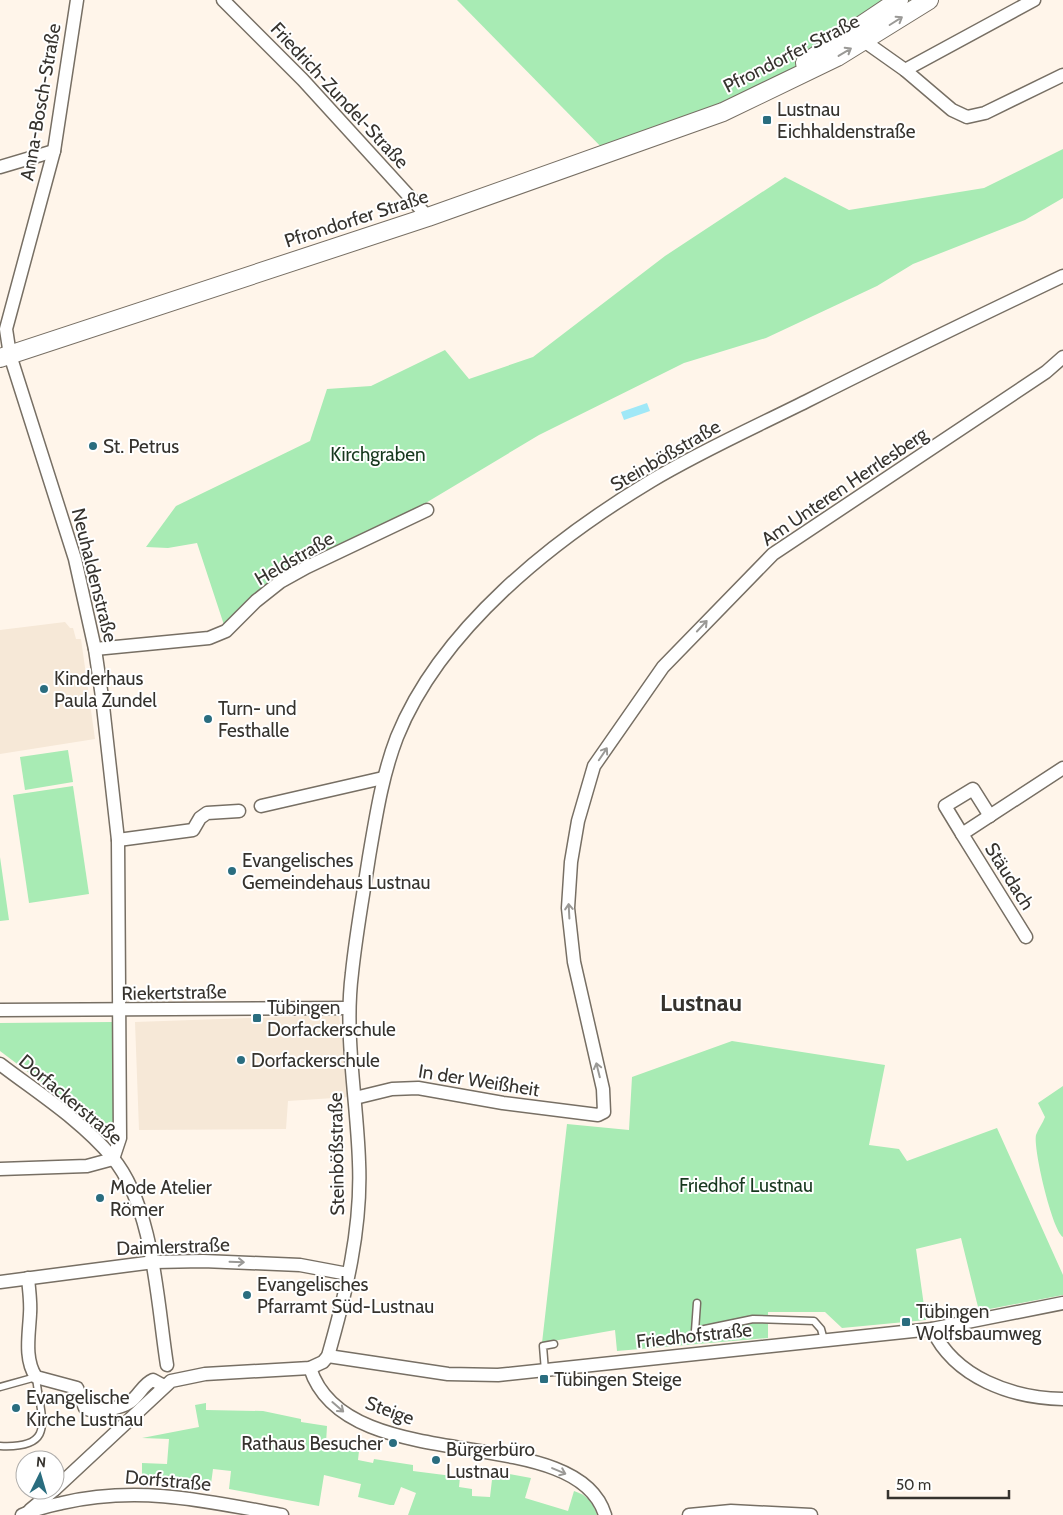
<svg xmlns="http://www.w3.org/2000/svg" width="1063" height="1515" viewBox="0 0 1063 1515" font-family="Cabin,sans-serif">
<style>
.built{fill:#f6e8d7}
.green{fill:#a8ebb4}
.water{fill:#a0e8f7}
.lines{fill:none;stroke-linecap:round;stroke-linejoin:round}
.lane-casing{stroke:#776f64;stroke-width:9}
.street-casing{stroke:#776f64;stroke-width:15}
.secondary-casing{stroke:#776f64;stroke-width:20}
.lane{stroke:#fff;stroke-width:6}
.street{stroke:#fff;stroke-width:12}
.secondary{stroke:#fff;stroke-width:18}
.oneway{stroke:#9a9996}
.poi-dot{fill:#2a6d7f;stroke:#fff;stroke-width:2}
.labels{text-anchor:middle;stroke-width:4;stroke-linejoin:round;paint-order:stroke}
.street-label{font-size:19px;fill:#36332e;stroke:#fff}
.poi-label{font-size:19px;fill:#36332e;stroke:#fff;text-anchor:start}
.park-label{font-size:19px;fill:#17381e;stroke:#fff}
.district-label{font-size:24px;font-weight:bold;fill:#36332e;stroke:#fff}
</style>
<rect width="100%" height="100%" fill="#fff5ea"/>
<!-- built -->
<g class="built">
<path d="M65 622 70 628H73L76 639H81L95 739 0 754V630Z"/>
<path d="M339 1015 349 1097 288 1101 286 1129 139 1130 135 1022Z"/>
</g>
<!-- green -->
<g class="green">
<path d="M457 0H925L864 41 610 156Z"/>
<path d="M1063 149V198L1025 220 913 264 877 286 766 338 684 363 539 435 424 504 415 515 307 567 226 631 197 543 168 548 146 547 176 506 310 441 327 389 371 386 445 350 469 379 533 357 665 256 785 177 849 210 984 188Z"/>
<path d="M68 750 73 782 25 790 20 757Z"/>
<path d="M73 786 89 894 29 903 13 795Z"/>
<path d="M0 857 9 920 0 921Z"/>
<path d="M112 1022 115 1126 101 1127 0 1051V1023Z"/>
<path d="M732 1041 885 1065 869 1145 899 1149 907 1161 997 1128 1063 1275V1295L979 1311 961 1238 916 1249 926 1320 842 1328 825 1312H768V1338L617 1351 615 1330 542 1343 567 1124 629 1130 632 1077Z"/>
<path d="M1063 1086V1237C1052 1230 1033 1148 1036 1135 1038 1129 1043 1123 1045 1117L1038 1103Z"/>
<path d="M206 1403V1410L263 1411 301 1419V1422L327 1426 326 1443 336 1444 335 1450 359 1451 358 1460 373 1463 374 1459 413 1465V1471L460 1477 459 1487 472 1489V1496L490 1497 493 1471 531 1478 525 1498 568 1511 574 1491C587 1495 593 1502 597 1515H408L416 1493 401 1487 394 1505H390L358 1497 361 1484 324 1475 319 1506 229 1489 231 1471 213 1469 211 1484 142 1476V1463L167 1464 169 1439 142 1438 199 1427 195 1405Z"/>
</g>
<!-- water -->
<path class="water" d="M647 403 650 411 624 420 621 412Z"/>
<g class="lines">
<!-- lane casing -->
<g class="lane-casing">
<g id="lane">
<path d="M697 1303 695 1331 753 1319 814 1321 821 1329 824 1340"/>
<path d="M545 1371 543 1346 554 1344"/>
<path d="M0 1387 36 1377C40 1417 59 1449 0 1446"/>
</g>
</g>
<!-- street casing -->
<g class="street-casing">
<g id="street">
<path d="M77 0 54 151 6 329 10 355 75 559 95 649 102 697 118 840 120 1138 113 1159"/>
<path d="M223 0 303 80 428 217"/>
<path d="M860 36 864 41 905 70 952 110 967 117 985 113 1063 75"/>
<path d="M905 70 1034 0"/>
<path d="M0 167 54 151"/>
<path d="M95 649 209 638 226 631 256 601 280 582 307 567 427 510"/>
<path d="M261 806 383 778"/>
<path d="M962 834 945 806 973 789 990 816"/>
<path d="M118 840 193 830 200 818 207 813 239 811"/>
<path d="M1026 937 962 834 1063 768"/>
<path d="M0 1010 348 1008"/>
<path d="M0 1064C38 1093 81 1120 112 1157 154 1207 157 1302 167 1365"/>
<path d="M355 1098 392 1089 418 1088 503 1103 598 1115 604 1112 603 1089 574 962 568 908 571 862 578 821 594 766 663 667 773 554 1046 372 1063 357"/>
<path d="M0 1169 87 1166 113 1159"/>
<path d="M28 1278C29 1290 31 1302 30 1314 29 1335 24 1359 36 1377L77 1388 85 1408C94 1414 121 1408 130 1402 139 1396 143 1384 153 1380L164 1386"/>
<path d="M0 1282 154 1262 203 1261 300 1265 348 1274"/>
<path d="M932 1329C955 1378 1012 1398 1063 1399"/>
<path d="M328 1356 448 1374 498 1375 932 1329 1063 1303"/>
<path d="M310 1368C346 1481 576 1419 605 1515"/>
<path d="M55 1489 171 1381 205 1374 310 1368 323 1362 328 1356C346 1293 362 1228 359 1162 357 1099 344 1036 352 973 356 934 363 896 369 857 376 816 382 776 397 737 441 628 553 540 651 481 701 451 755 427 807 401 892 358 977 317 1063 276"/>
<path d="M30 1510 54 1490"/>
<path d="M22 1515C34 1509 49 1506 62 1503 139 1485 207 1501 282 1515"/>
<path d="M689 1515 731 1511 811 1515"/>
</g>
</g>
<!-- secondary casing -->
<g class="secondary-casing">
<g id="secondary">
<path d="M805 63 899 0"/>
<path d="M0 358 428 217 723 112 837 57 929 0"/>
</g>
</g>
<!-- lane -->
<use href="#lane" class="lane"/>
<!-- street -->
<use href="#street" class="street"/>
<!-- secondary -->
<use href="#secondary" class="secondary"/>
</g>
<!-- one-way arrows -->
<defs><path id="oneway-shaft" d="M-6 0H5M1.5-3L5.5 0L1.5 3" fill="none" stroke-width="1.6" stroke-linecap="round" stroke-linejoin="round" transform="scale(1.25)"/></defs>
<g class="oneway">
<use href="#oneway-shaft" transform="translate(896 21) rotate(-32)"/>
<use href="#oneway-shaft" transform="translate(845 52) rotate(-31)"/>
<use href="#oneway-shaft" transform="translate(702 626) rotate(-47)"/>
<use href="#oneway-shaft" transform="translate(603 754) rotate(-56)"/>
<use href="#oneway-shaft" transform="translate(569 911) rotate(-93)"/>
<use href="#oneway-shaft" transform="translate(598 1070) rotate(-104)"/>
<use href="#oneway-shaft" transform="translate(237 1262) rotate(2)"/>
<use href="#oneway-shaft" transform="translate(338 1407) rotate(41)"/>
<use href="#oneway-shaft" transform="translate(559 1471) rotate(23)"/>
</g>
<!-- markers -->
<g class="poi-dot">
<rect x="762" y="115" width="10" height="10" rx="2.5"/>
<circle cx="93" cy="446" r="5"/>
<circle cx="44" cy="689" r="5"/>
<circle cx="208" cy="719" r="5"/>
<circle cx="232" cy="871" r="5"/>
<rect x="252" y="1013" width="10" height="10" rx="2.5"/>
<circle cx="241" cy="1060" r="5"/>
<circle cx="100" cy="1198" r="5"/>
<circle cx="247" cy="1295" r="5"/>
<rect x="901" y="1317" width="10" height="10" rx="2.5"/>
<rect x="539" y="1374" width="10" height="10" rx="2.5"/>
<circle cx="16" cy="1408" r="5"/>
<circle cx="393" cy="1443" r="5"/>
<circle cx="436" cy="1460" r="5"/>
</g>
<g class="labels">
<!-- street labels -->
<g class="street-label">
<text transform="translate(791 53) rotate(-27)" y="7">Pfrondorfer Straße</text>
<text transform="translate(340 95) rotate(47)" y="7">Friedrich-Zundel-Straße</text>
<text transform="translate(40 102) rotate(-80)" y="7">Anna-Bosch-Straße</text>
<text transform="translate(356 218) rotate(-18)" y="7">Pfrondorfer Straße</text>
<text transform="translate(665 455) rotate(-30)" y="7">Steinbößstraße</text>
<text transform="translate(844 486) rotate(-34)" y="7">Am Unteren Herrlesberg</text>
<text transform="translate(294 558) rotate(-30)" y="7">Heldstraße</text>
<text transform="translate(95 575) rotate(76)" y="7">Neuhaldenstraße</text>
<text transform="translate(1010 876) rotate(58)" y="7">Stäudach</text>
<text transform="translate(174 992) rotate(-1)" y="7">Riekertstraße</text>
<text transform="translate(479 1080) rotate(9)" y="7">In der Weißheit</text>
<text transform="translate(71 1099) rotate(40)" y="7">Dorfackerstraße</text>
<text transform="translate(336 1154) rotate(-91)" y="7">Steinbößstraße</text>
<text transform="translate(173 1246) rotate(-2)" y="7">Daimlerstraße</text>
<text transform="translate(694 1335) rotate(-6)" y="7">Friedhofstraße</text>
<text transform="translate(390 1410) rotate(20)" y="7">Steige</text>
<text transform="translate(168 1480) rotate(5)" y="7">Dorfstraße</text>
</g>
<!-- poi labels -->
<g class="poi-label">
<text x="777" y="116">Lustnau<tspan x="777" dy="22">Eichhaldenstraße</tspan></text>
<text x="103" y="453">St. Petrus</text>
<text x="54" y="685">Kinderhaus<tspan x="54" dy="22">Paula Zundel</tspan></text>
<text x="218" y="715">Turn- und<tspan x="218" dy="22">Festhalle</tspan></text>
<text x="242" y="867">Evangelisches<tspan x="242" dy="22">Gemeindehaus Lustnau</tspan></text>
<text x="267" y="1014">Tübingen<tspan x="267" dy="22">Dorfackerschule</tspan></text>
<text x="251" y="1067">Dorfackerschule</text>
<text x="110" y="1194">Mode Atelier<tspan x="110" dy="22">Römer</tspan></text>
<text x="257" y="1291">Evangelisches<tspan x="257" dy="22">Pfarramt Süd-Lustnau</tspan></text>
<text x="916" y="1318">Tübingen<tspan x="916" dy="22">Wolfsbaumweg</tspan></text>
<text x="554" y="1386">Tübingen Steige</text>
<text x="26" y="1404">Evangelische<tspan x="26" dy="22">Kirche Lustnau</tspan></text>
<text x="383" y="1450" text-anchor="end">Rathaus Besucher</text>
<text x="446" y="1456">Bürgerbüro<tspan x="446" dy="22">Lustnau</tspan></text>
</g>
<!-- park labels -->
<g class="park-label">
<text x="378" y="461">Kirchgraben</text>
<text x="746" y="1192">Friedhof Lustnau</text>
</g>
<!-- district labels -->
<g class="district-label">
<text x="701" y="1011">Lustnau</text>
</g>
</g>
<!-- north arrow -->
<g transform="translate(40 1475) rotate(5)"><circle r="24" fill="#ffffff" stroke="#afadab"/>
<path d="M0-4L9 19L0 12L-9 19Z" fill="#2a6d7f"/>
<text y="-8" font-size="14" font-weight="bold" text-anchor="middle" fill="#36332e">N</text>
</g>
<!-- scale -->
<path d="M888 1490v8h121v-8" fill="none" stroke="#36332e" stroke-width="2.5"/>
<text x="896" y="1490" font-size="15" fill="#36332e" stroke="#ffffff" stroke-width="4" paint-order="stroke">50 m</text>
</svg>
